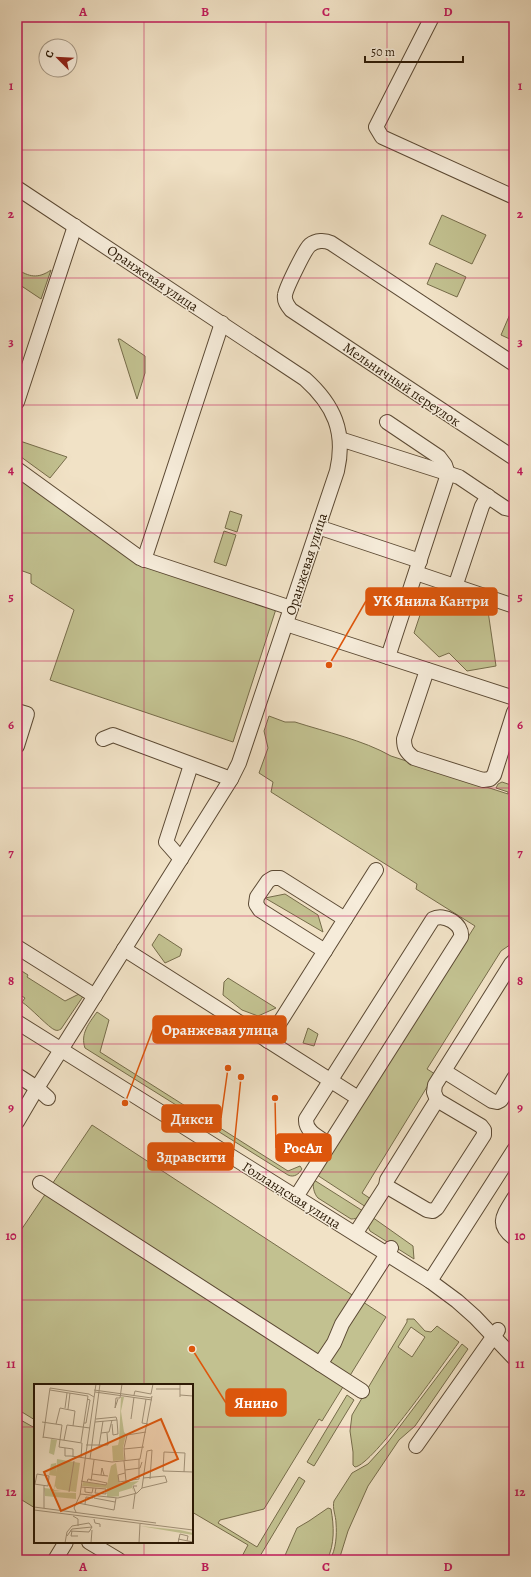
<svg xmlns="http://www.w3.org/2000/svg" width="531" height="1577" viewBox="0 0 531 1577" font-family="Alegreya,serif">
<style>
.green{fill:#c2c190;stroke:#766c4a;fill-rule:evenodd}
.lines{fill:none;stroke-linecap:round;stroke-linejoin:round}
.minor-casing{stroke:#5c4a34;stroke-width:16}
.minor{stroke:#f6ecda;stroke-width:14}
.grid{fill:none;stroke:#c2185b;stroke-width:1;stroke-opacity:0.55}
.labels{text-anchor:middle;stroke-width:3;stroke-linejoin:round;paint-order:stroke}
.street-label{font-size:14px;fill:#2a1804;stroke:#f6ecda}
.inset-road{fill:none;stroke:#a19178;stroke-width:1}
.view{fill:#de560c;fill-opacity:0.15;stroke:#de560c;stroke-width:2}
.inset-edge{fill:none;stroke:#2a1804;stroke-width:2}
.leader{fill:none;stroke:#de560c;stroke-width:1.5}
.callout-dot{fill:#de560c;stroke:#f6ecda;stroke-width:1.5}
.callout{fill:#de560c;stroke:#de560c;stroke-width:1.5}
.callout-label{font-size:15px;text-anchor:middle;font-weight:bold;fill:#fff}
.neatline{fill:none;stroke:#c2185b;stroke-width:1.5}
.grid-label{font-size:13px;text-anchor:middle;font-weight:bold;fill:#c2185b}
</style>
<rect width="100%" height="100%" fill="#f1e2c6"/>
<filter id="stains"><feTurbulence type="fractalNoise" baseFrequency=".005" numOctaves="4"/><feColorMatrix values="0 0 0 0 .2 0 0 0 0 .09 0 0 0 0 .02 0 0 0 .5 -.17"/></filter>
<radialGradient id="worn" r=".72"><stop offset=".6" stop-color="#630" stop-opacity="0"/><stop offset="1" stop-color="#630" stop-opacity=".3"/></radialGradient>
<!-- green -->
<g class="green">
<path d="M442 215 486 235 472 264 429 244Z"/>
<path d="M436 263 466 277 457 297 427 284Z"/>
<path d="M17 269C29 277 38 279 51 270L41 299 17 283Z"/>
<path d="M510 314 514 315V341L501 335Z"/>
<path d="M118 339H120L145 356V373L137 399Z"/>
<path d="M17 440 67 457 50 478 17 454Z"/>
<path d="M17 476 138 564 276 609 233 742 50 680 74 610 31 583V574L17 569Z"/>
<path d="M230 511 242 515 237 532 225 528Z"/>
<path d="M224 531 236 535 226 566 214 562Z"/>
<path d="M423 606 488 611 496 666 467 671 449 653 439 657 414 633Z"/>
<path d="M269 716 285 722H295C326 732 363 740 391 756L508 794V792L496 788 498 784 502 782 511 785 514 776V942L501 951 427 1069 435 1074 362 1193 371 1199 366 1207 317 1175 475 926 416 889 417 884 271 792 273 782 259 773 268 748 264 731Z"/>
<path d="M285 894 318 915 323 932 265 898Z"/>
<path d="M159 934 182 949 180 956 165 963 152 945Z"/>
<path d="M17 968 28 975 27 977 65 1001 81 993 84 995 61 1029C59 1030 58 1031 55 1030 49 1028 31 1008 22 1002L25 998 17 993Z"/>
<path d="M228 978 276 1008 258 1016 242 1010 223 995 224 982Z"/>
<path d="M97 1012 109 1020 100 1052 288 1171 300 1166 302 1169C299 1174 294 1178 288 1175L85 1048C80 1034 89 1023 97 1012Z"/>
<path d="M308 1028 318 1034 314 1046 303 1043Z"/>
<path d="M92 1125 386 1317 322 1421 319 1419 264 1509 220 1520 218 1523 257 1547 299 1477 305 1481 260 1556 251 1560H240L248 1545 192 1512V1385H35V1420L17 1409V1236Z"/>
<path d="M314 1180 363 1211C360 1216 358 1219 351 1219L318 1198C314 1194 312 1185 314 1180Z"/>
<path d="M372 1217 413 1246 414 1259 370 1231C367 1225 368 1222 372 1217Z"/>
<path d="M407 1319H414L425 1331 431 1332 437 1326 459 1342C444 1362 373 1465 355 1467L353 1465V1452L350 1431 352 1415 407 1322ZM411 1327 425 1337 412 1357 398 1347Z"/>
<path d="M462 1344 468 1349 415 1426 399 1440 368 1486 348 1531 339 1560H330C336 1549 337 1535 336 1523 336 1516 332 1508 334 1501L352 1473 368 1464 388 1442Z"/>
<path d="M347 1395 354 1400 314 1466 307 1462Z"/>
<path d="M17 1418 35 1428V1508L17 1497Z"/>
<path d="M328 1508 331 1509C334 1526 335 1544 327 1560H283L297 1528 309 1521Z"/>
</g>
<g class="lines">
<!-- minor casing -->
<g class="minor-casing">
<g id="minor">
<path d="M432 17 376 127 382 137 514 197"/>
<path d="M17 188 305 379C334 405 346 432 337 471L239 763 231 779 37 1088 17 1122"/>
<path d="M514 364 331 243C325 240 316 240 310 245 305 249 286 288 285 295 284 301 287 305 291 310L514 458"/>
<path d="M17 402 75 226"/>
<path d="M387 422 439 457 445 465 448 474 388 657"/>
<path d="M340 439 459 477 505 508 514 510"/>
<path d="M17 469 140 558 291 608"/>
<path d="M318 527 420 561"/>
<path d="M144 560 222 323"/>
<path d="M416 573 514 606"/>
<path d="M455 587 482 506 488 496"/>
<path d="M286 624 514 698"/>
<path d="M427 670 404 739C404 748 406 752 414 758L483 780 490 779 494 775 514 712"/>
<path d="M17 711 27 714 17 746"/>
<path d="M103 739 113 735 231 779"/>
<path d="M181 859 166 842 191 765"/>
<path d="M17 947 95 996"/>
<path d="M124 949 358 1098"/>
<path d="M325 951 260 910 256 904 257 897 268 881 273 878H280L345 919"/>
<path d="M17 1022 430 1281 457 1301 475 1317 514 1358"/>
<path d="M268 1041 376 870"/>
<path d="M444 1071 492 1101 497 1102 501 1100 514 1078"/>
<path d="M17 1075 37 1088 48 1098"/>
<path d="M40 1183 362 1391"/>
<path d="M386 1186 427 1210 433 1211 437 1208 484 1135V1130L481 1126 437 1100"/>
<path d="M296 1197 461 937C463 924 444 913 433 919L306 1119C305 1132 320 1138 329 1144"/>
<path d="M514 1198C504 1215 495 1224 514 1238"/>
<path d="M359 1228 386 1186 387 1180 437 1100 434 1092 435 1085 511 964 514 961"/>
<path d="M430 1281 514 1150"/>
<path d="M320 1364 334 1343 342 1324 391 1248"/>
<path d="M416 1446 498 1330"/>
<path d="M89 1542 119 1560"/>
<path d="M55 1560 66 1542"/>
</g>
</g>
<!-- minor -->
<use href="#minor" class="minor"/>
</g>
<!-- grid -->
<path class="grid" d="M144 17V1385M266 17V1560M387 17V1560M17 150H514M17 278H514M17 405H514M17 533H514M17 661H514M17 788H514M17 916H514M17 1044H514M17 1172H514M17 1300H514M17 1427H35M192 1427H514M144 1542V1560"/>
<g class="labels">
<!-- street labels -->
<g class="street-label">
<text transform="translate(153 278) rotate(34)" y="5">Оранжевая улица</text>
<text transform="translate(402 384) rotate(34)" y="5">Мельничный переулок</text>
<text transform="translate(306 564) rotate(-72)" y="5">Оранжевая улица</text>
<text transform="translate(292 1195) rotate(32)" y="5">Голландская улица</text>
</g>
</g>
<!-- overview -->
<g transform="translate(34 1384)">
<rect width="159" height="159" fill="#f1e2c6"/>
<path d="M87 13H90L87 27 90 48 92 50 89 64 90 76 79 77 78 62 84 61 85 57ZM17 55 23 56 20 71 15 69ZM23 75 46 79 42 108 23 105 21 102 20 106 27 107 16 108 42 109V115L11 112 10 104 20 105 22 92 15 91 17 80 22 79V89ZM82 79 85 99 105 97 98 102 100 108 98 104 85 108V112H92L73 113V104L48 102 49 98 73 101 77 82ZM106 142 146 146 159 149V151Z" fill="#c2c190"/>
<path class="inset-road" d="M122 5H146M16 6 54 12M60 6 118 14M61 8 118 16M100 11 101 7 117 10 119 0M146 11 159 12M146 13V0M84 15 81 24 82 14H86L88 0M112 15 108 39 114 40M31 24 33 9M34 25 36 9M62 35 82 33 83 36M97 35 100 13M8 38 28 41 25 63 39 65V73M61 38 83 36 84 50 79 51 78 40M50 39H52L56 16 53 15M22 40 26 24 41 27 39 42M67 49 75 48 78 36M9 53 48 59 47 74M9 54 16 4 55 10 60 13M30 56 33 41 56 44M47 58 54 12M52 61H74L73 49M65 62 69 37M31 64V72H37M90 65 110 63M37 72 78 78 106 75 118 12M56 75 66 0M90 77 92 97M91 77 90 64 93 51 112 48M91 86 106 84 108 78M150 88 151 69 130 68 129 87 159 88M91 89 84 91 85 98 105 95V75M58 90 74 92M67 91 68 84 70 91M47 97 52 98 72 101 73 99 54 95 53 98M57 97 60 76M0 100 14 102 15 92 3 90 1 100M10 102V124M47 103 60 104 72 105V110L61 109 62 104M51 103V108L58 109 59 104M108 104 113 67 118 66 116 95M108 104 133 98 131 92 109 94M35 108 40 77M46 110 84 114 103 109 108 104M102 110 99 102H103M60 112V114L81 118M44 119 80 126 82 114M51 120 52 113 59 114M0 123 122 139M99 125 101 110M0 126 159 146M42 128 40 124 46 111 62 0M39 132 44 135V142M60 135 61 139 66 140V143M36 147 55 148 58 143M38 147 37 152H44M33 152 38 145 58 143M144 155 159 158M31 159 33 148 38 142 55 139 58 143M57 159 58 146M105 159 106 140M144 159 146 150 154 152 153 157"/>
<path class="view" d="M127 35 144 75 27 127 10 88Z"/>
<rect width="159" height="159" class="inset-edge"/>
</g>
<!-- callouts -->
<path class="leader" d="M329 665L366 601M125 1103L153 1029M228 1068L221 1118M275 1098L276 1148M241 1077L233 1157M192 1349L226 1403"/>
<g class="callout-dot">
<circle cx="329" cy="665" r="4"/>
<circle cx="125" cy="1103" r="4"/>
<circle cx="228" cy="1068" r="4"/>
<circle cx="275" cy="1098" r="4"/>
<circle cx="241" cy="1077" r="4"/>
<circle cx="192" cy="1349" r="4"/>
</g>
<g class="callout">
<rect x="366" y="588" width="131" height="27" rx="4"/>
<rect x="153" y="1016" width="133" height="27" rx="4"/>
<rect x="162" y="1105" width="59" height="27" rx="4"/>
<rect x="276" y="1134" width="55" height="27" rx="4"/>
<rect x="148" y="1143" width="85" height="27" rx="4"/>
<rect x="226" y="1389" width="60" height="27" rx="4"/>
</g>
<g class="callout-label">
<text x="431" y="606">УК Янила Кантри</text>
<text x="220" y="1035">Оранжевая улица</text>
<text x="192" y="1124">Дикси</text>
<text x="303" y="1153">РосАл</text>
<text x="191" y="1162">Здравсити</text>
<text x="256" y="1408">Янино</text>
</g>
<!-- margin -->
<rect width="531" height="1577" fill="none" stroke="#f1e2c6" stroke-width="44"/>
<!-- north arrow -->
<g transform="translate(58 58) rotate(294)"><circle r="19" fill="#f6ecda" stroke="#a49784"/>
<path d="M0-3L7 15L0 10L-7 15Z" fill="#8f2418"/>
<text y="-6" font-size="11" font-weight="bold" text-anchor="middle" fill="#2a1804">С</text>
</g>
<!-- scale -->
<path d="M365 56v6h98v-6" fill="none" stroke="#2a1804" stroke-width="2"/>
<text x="371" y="56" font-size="12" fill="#2a1804" stroke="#f6ecda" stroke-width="3" paint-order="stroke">50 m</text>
<rect x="22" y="22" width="487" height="1533" class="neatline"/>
<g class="grid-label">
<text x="83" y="16">A</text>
<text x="205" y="16">B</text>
<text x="326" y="16">C</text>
<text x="448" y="16">D</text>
<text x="11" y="90">1</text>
<text x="520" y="90">1</text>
<text x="11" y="218">2</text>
<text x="520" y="218">2</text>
<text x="11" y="346">3</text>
<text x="520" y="346">3</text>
<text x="11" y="474">4</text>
<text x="520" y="474">4</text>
<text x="11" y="601">5</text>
<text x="520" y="601">5</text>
<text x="11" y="729">6</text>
<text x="520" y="729">6</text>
<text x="11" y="857">7</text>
<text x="520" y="857">7</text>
<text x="11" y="985">8</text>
<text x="520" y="985">8</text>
<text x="11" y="1112">9</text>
<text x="520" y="1112">9</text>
<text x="11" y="1240">10</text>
<text x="520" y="1240">10</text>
<text x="11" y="1368">11</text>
<text x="520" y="1368">11</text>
<text x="11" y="1496">12</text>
<text x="520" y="1496">12</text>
<text x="83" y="1571">A</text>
<text x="205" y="1571">B</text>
<text x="326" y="1571">C</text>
<text x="448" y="1571">D</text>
</g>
<rect width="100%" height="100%" filter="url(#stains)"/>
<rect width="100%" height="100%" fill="url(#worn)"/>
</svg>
